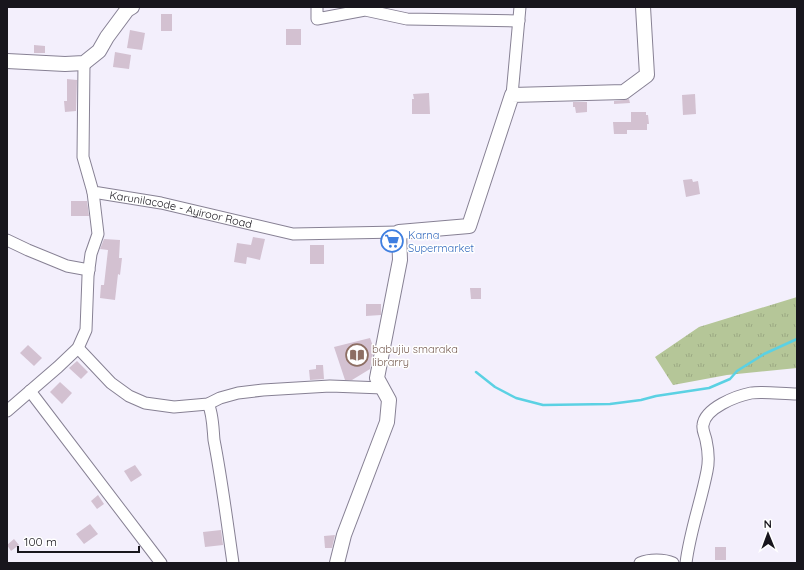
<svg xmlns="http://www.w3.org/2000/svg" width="804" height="570" viewBox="0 0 804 570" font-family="Quicksand,sans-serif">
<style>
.grass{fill:url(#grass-tufts)}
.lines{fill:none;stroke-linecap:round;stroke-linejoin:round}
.stream{stroke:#5bd1e3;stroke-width:2.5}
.building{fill:#d3c1d1}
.minor-casing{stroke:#878194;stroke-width:13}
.major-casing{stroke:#878194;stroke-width:16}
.minor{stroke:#fff;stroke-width:11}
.major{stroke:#fff;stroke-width:14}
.labels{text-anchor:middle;stroke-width:3;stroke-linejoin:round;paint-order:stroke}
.street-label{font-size:11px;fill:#18161d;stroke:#fff}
.shop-label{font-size:11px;fill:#366cbe;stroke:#fff;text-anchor:start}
.education-label{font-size:11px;fill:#785e54;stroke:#fff;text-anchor:start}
</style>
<defs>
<pattern id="grass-tufts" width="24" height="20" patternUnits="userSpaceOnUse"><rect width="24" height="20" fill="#b5c698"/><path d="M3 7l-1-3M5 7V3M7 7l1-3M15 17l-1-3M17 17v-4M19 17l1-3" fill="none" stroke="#9ba983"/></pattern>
</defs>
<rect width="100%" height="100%" fill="#f3effc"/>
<!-- grass -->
<path class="grass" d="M797 297V368L727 375 673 385 655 357 699 327Z"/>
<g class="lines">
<!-- stream -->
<path class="stream" d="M476 372 495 387 516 398 543 405 610 404 641 400 656 396 709 388 730 379 737 371 764 354 797 339"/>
</g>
<!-- building -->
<g class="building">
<rect x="161" y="14" width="11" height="17"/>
<rect x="286" y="29" width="15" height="16"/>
<path d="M130 30 145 33 142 50 127 48Z"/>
<path d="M34 45 45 46V53H34Z"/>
<path d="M115 52 131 55 129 69 113 67Z"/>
<path d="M67 79 77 80 76 111 65 112 64 101H67Z"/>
<path d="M429 93 430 114H412V99H414L413 94Z"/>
<path d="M695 94 696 114 683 115 682 95Z"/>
<path d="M629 99 630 103 614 104V101L624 100Z"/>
<path d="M573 102H587V112L576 113 575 107H573Z"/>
<path d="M631 112H646V115H648L649 124H647V130H627V134H614L613 122H631Z"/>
<path d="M692 179 693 182 698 181 700 194 686 197 683 180Z"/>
<path d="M71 201H87L89 216H71Z"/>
<path d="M253 237 265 239 260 260 247 257 246 264 234 262 237 243 251 245Z"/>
<path d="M104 239 120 240 119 258H122L120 275 118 274 115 300 100 298 101 285H104L108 250 100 249Z"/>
<rect x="310" y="245" width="14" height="19"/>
<path d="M470 288H481V299H471Z"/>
<path d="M366 304H381V315L366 316Z"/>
<path d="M370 338 374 349 370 369 352 380H345L334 347Z"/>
<path d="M28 345 42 358 34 366 20 353Z"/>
<path d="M77 361 88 372 81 379 69 368Z"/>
<path d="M316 365H323L324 379 310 380 309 370 316 369Z"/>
<path d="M60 382 72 393 62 404 50 392Z"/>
<path d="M135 465 142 475 131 482 124 471Z"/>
<path d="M98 495 104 504 97 509 91 501Z"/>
<path d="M90 524 98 534 84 544 76 534Z"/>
<path d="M221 530 223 545 205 547 203 532Z"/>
<path d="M335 535 332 548H325L324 536Z"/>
<path d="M14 539 19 545 11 551 7 545Z"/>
<rect x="715" y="547" width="11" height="13"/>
</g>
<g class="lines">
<!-- minor casing -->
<g class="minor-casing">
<g id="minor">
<path d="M317 7V19L365 10 407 19 519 21"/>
<path id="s1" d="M84 63 83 157 93 192 161 203 293 234 399 232"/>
<path d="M512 95 520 7"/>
<path d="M7 240 28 250 67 266 89 270"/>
<path d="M78 348 111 383 129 396 145 403 174 407 208 404 220 398 238 393 263 390 330 386 383 388"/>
<path d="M30 391 161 563"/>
<path d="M208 404C213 413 213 430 214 440 222 481 227 522 233 563"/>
<path d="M7 411 58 367 78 348 86 330 88 276 91 254 98 234 93 192"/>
<path d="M640 563C649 559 664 559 673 563"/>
<path d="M686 563C690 531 701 502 707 471 709 462 708 449 706 440 705 435 702 430 703 425 705 408 736 396 751 393 762 391 784 394 797 394"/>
</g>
</g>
<!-- major casing -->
<g class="major-casing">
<g id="major">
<path d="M7 61 65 64 84 63 99 51 107 37 127 10 132 7"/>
<path d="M337 563 344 535 387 422 389 400 377 378 400 260 399 232 469 226 512 95 624 92 647 75 643 7"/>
</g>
</g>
<!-- minor -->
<use href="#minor" class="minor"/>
<!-- major -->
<use href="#major" class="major"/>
</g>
<!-- icons -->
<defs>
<g id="supermarket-ring" transform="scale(1.15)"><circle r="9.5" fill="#fff" stroke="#3f7fe0" stroke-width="1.5"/><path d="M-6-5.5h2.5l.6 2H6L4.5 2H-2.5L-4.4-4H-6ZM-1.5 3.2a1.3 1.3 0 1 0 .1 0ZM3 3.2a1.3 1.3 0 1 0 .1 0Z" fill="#3f7fe0"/></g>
<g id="library-ring" transform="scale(1.15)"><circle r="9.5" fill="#fff" stroke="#8d6e63" stroke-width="1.5"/><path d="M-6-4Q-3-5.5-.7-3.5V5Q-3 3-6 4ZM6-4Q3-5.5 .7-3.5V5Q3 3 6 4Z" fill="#8d6e63"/></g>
</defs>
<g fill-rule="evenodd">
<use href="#supermarket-ring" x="392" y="241"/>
<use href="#library-ring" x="357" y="355"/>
</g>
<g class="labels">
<!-- street labels -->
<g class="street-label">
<text dy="4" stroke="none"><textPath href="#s1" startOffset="220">Karunilacode - Ayiroor Road</textPath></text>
</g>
<!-- shop labels -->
<g class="shop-label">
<text x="408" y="239">Karna<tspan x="408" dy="13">Supermarket</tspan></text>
</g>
<!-- education labels -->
<g class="education-label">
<text x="372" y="353">babujiu smaraka<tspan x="372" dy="13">librarry</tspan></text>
</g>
</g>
<!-- border -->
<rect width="804" height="570" fill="none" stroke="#18161d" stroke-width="16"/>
<!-- north arrow -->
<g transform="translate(768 534) rotate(359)" stroke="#ffffff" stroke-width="3" paint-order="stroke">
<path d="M0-3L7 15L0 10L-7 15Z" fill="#18161d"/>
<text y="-6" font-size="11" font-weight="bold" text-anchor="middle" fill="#18161d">N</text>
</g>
<!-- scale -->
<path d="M18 546v6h121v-6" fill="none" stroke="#18161d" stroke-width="2"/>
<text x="24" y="546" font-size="12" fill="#18161d" stroke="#ffffff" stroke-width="3" paint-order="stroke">100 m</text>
</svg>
